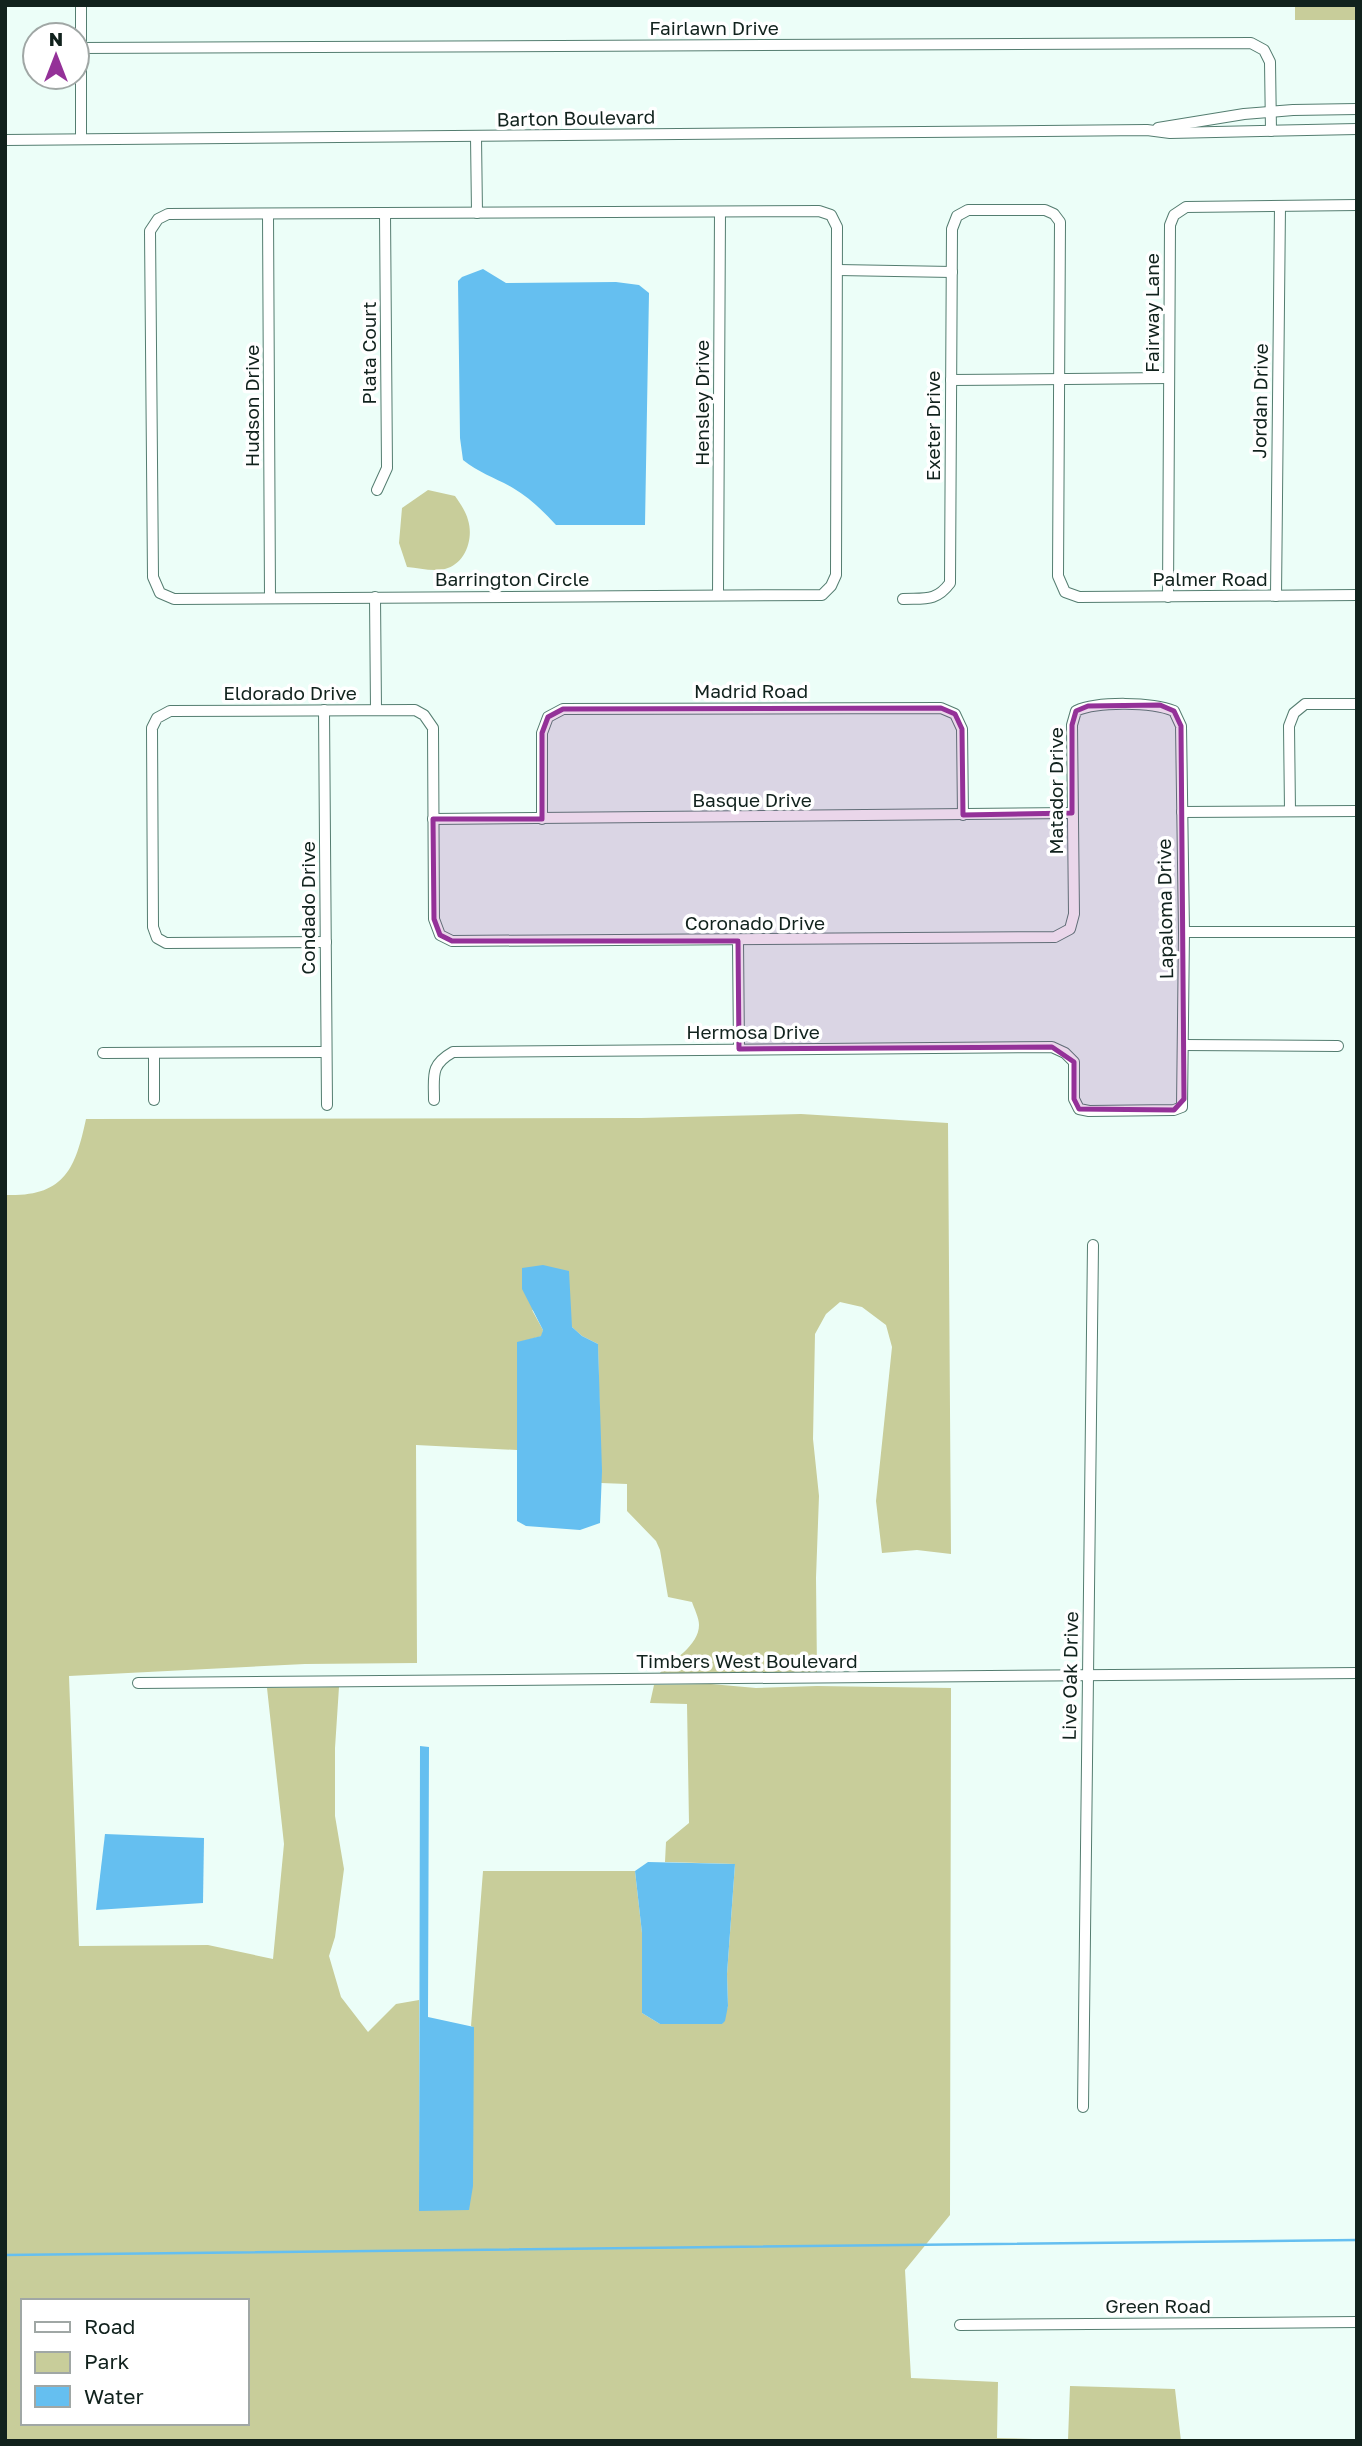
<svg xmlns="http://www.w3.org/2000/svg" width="1362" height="2446" viewBox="0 0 1362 2446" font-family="'Golos Text',sans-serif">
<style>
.green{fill:#c8cd9a;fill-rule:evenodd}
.water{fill:#65bff0}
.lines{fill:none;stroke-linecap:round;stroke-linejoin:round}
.stream{stroke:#65bff0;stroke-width:2.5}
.minor-casing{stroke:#547d70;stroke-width:12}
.minor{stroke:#fff;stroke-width:10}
.marked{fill:#943198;fill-opacity:0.2;stroke:#943198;stroke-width:5;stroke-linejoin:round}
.labels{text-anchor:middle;stroke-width:7;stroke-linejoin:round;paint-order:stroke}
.street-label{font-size:19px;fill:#11221d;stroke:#fff}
</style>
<rect width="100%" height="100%" fill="#ecfef8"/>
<!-- green -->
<g class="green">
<rect x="1295" y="5" width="62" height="15"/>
<path d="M428 490 455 496C460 503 466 512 468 520 474 539 465 564 445 569 433 572 419 568 407 567L399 543 402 508Z"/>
<path d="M801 1114 948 1123 951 1554 917 1550 882 1553 876 1501 892 1347 886 1325 862 1307 840 1302 826 1314 815 1334 813 1439 819 1496 816 1578 817 1672 659 1674C672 1660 699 1646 699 1625 699 1618 694 1608 692 1602L668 1597 660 1550 656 1541 627 1511V1484L601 1483 598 1344 582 1336 572 1327 532 1310 543 1330 542 1336 517 1343V1450L416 1445 417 1663 305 1664 69 1676 79 1946 208 1945 273 1959 284 1844 267 1688 339 1687 335 1748V1816L344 1869 335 1937 329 1956 341 1997 368 2032 396 2004 419 2000V2211L472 2039 473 2027 471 2026 483 1871H635L642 1933V2013L660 2024H722L728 2006 727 1974 735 1864 665 1862 666 1842 689 1823 687 1704 650 1703 654 1685 711 1684 756 1688 817 1686 951 1688 950 2215 905 2270 911 2378 998 2382 997 2438 1068 2440 1070 2386 1175 2389 1181 2441H5V1195C64 1197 75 1170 86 1119L641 1118ZM23 2301H247V2423H23Z"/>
</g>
<!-- water -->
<g class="water">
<path d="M483 269 506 283 616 282 639 285 649 293 645 525H556C543 511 530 498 513 488 496 478 479 473 463 460L460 438 458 281 462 277Z"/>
<path d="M543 1265 569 1271 572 1327 582 1336 598 1344 602 1471 600 1523 580 1530 526 1526 517 1521V1342L541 1336 543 1330 522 1289V1268Z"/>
<path d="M420 1746 429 1747 428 2017 474 2027 473 2186 469 2210 419 2211Z"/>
<path d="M105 1834 204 1838 203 1903 96 1910Z"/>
<path d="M648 1862 735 1864 727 1974 728 2006 725 2021 722 2024H660L642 2013V1933L635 1871Z"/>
</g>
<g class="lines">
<!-- stream -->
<path class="stream" d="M5 2255 1357 2240"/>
<!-- minor casing -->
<g class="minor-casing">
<g id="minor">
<path d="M81 48 1251 43 1264 50 1270 62 1271 131"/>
<path d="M1158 128 1244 114 1293 110 1357 109"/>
<path d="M476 137 477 213"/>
<path d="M81 139V5"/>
<path d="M5 140 1147 130 1170 133 1357 129"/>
<path d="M819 211 831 215 837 227 836 575 831 586 822 595 174 599 160 593 153 577 150 231 158 219 168 214Z"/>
<path d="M268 214 270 598"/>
<path d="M838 270 952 272"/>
<path d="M951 380 1169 378"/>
<path d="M377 490 387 468 385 214"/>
<path d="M718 595 720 212"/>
<path d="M1276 596 1280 206"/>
<path d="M375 597 376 710"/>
<path d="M1168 597 1170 225 1174 215 1186 207 1357 205"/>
<path d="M903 599C924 598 936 602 950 583L952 229 957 216 968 210H1045L1054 214 1060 222 1058 576 1065 592 1079 597 1357 595"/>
<path d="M324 710 327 1105"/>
<path d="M1290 811 1289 726 1294 713 1305 704H1357"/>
<path d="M1182 812 1357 811"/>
<path d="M433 819 1072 813"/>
<path d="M542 819V733L548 717 563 709 941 708 955 714 962 729 963 815"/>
<path d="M1184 932H1357"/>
<path d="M738 941 739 1049"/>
<path d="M326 942 166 943 157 938 153 927 152 728 157 718 170 711 415 710 424 715 433 728 434 919 440 935 452 941 1055 937 1070 929 1074 914 1072 725 1076 711C1098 701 1152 702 1174 711L1181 726 1184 932 1182 1107 1174 1110 1089 1111 1079 1109 1074 1099V1062L1065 1053 1052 1047 453 1052C430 1065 434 1075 434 1100"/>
<path d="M1183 1045 1338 1046"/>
<path d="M103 1053 326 1052"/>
<path d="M154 1053V1100"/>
<path d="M138 1683 1357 1673"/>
<path d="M1083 2107 1093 1245"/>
<path d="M960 2325 1357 2322"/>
</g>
</g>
<!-- minor -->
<use href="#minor" class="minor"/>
</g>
<!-- marked area -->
<path class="marked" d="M1160 705 1174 711 1181 726 1184 1099 1174 1110 1079 1109 1074 1099V1062L1052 1047 739 1049 738 941H452L440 935 434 919 433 819H542V733L548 717 563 709 941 708 955 714 962 729 963 815 1072 813V725L1076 711 1088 706Z"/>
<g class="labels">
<!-- street labels -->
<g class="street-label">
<text x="714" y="35">Fairlawn Drive</text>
<text transform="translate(576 118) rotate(-1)" y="7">Barton Boulevard</text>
<text transform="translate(1152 313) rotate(-90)" y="7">Fairway Lane</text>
<text transform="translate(369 353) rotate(-90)" y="7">Plata Court</text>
<text transform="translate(1260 401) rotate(-89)" y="7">Jordan Drive</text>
<text transform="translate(702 403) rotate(-90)" y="7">Hensley Drive</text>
<text transform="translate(252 406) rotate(-90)" y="7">Hudson Drive</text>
<text transform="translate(933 426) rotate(-90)" y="7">Exeter Drive</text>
<text x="512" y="586">Barrington Circle</text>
<text x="1210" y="586">Palmer Road</text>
<text x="751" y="698">Madrid Road</text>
<text x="290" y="700">Eldorado Drive</text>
<text transform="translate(1056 791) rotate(-90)" y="7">Matador Drive</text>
<text x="752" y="807">Basque Drive</text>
<text transform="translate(308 908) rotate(-90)" y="7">Condado Drive</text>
<text transform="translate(1165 909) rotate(-91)" y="7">Lapaloma Drive</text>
<text x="755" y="930">Coronado Drive</text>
<text x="753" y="1039">Hermosa Drive</text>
<text x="747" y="1668">Timbers West Boulevard</text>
<text transform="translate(1070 1676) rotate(-89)" y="7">Live Oak Drive</text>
<text x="1158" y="2313">Green Road</text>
</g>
</g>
<!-- border -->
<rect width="1362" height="2446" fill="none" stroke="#11221d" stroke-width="14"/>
<!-- legend -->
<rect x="21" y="2299" width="228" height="126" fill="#ffffff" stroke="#a0a7a5" stroke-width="2"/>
<rect x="35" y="2322" width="35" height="10" fill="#ffffff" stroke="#a0a7a5" stroke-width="2"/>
<text x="84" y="2334" font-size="21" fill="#11221d">Road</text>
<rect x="35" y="2352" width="35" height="21" fill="#c8cd9a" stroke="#a0a7a5" stroke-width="2"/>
<text x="84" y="2369" font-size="21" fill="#11221d">Park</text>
<rect x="35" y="2386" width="35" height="21" fill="#65bff0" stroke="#a0a7a5" stroke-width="2"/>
<text x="84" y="2404" font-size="21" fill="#11221d">Water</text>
<!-- north arrow -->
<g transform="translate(56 56)"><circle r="33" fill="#ffffff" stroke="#a0a7a5" stroke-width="2"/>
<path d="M0-5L12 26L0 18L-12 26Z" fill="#943198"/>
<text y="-10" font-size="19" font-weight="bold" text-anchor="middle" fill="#11221d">N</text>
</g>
</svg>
